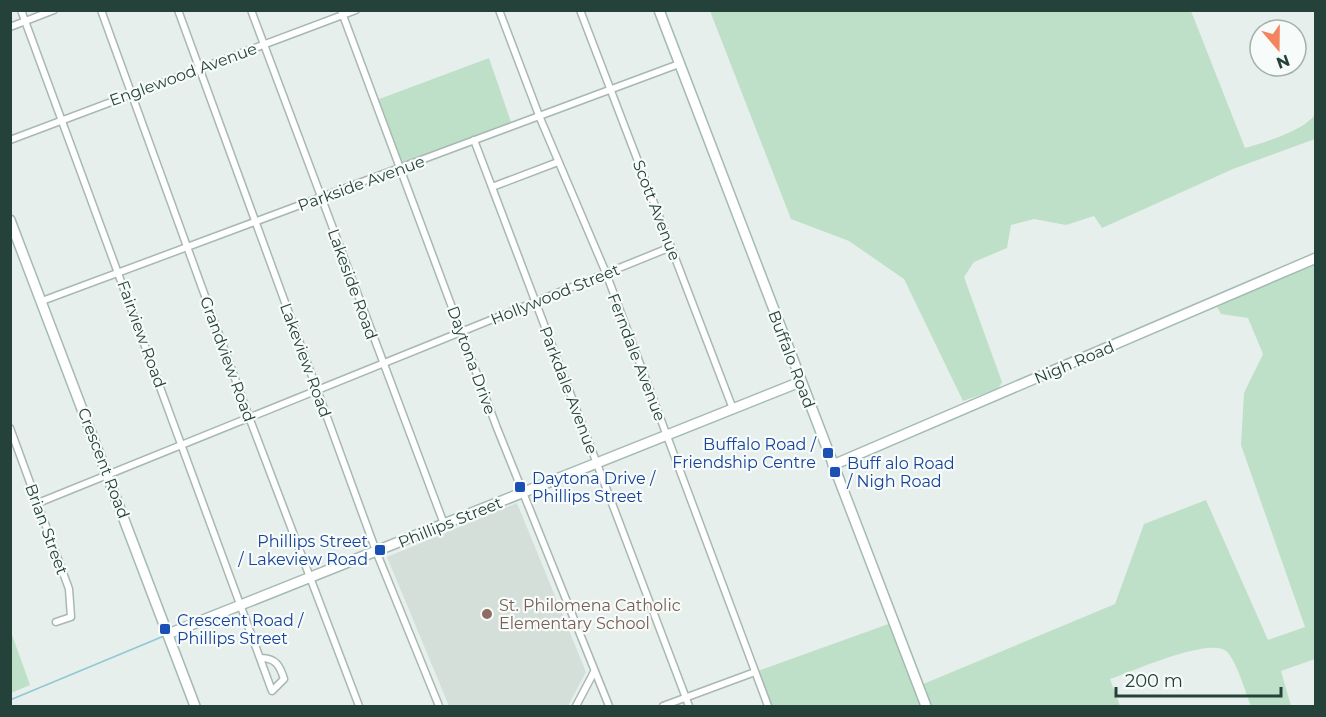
<svg xmlns="http://www.w3.org/2000/svg" width="1326" height="717" viewBox="0 0 1326 717" font-family="Montserrat,sans-serif">
<style>
.built{fill:#d4dfda}
.green{fill:#bfe0c8}
.lines{fill:none;stroke-linecap:round;stroke-linejoin:round}
.stream{stroke:#8ec9d4;stroke-width:1.5}
.street-casing{stroke:#a8b8b2;stroke-width:9}
.secondary-casing{stroke:#a4bbb3;stroke-width:12}
.street{stroke:#fff;stroke-width:6}
.secondary{stroke:#fff;stroke-width:9}
.transit-dot{fill:#1a4fb4;stroke:#f7fbf9;stroke-width:2}
.education-dot{fill:#8d6e63;stroke:#f7fbf9;stroke-width:2}
.labels{text-anchor:middle;stroke-width:4.5;stroke-linejoin:round;paint-order:stroke}
.street-label{font-size:16px;fill:#24423a;stroke:#f7fbf9}
.transit-label{font-size:16px;fill:#164399;stroke:#f7fbf9;text-anchor:start}
.education-label{font-size:16px;fill:#785e54;stroke:#f7fbf9;text-anchor:start}
</style>
<rect width="100%" height="100%" fill="#e6efeb"/>
<!-- built -->
<path class="built" d="M517 503 586 672 568 706H449L387 557Z"/>
<!-- green -->
<g class="green">
<path d="M710 11H1191L1245 148C1263 143 1306 130 1315 114V139L1233 169 1102 228 1094 216 1066 225 1034 219 1011 225 1007 248 974 262 964 277 1002 382 998 389 963 401 904 279 849 241 791 219Z"/>
<path d="M489 58 513 128 399 168 374 101Z"/>
<path d="M1315 261V659L1281 671 1291 706H1251C1246 694 1236 659 1226 651 1209 637 1131 672 1110 679L1120 706H930L921 685 1115 604 1144 524 1206 500 1268 640 1305 627 1241 445 1244 393 1263 354 1248 318 1221 314 1217 307Z"/>
<path d="M894 622 926 706H769L755 672Z"/>
<path d="M11 632 30 685 11 693H10Z"/>
</g>
<g class="lines">
<!-- stream -->
<path class="stream" d="M10 700 164 636"/>
<!-- street casing -->
<g class="street-casing">
<g id="street">
<path d="M21 10 272 691 284 679C280 666 276 658 261 658"/>
<path d="M101 10 249 417 359 706"/>
<path d="M178 10 376 551 439 706"/>
<path d="M251 10 444 524"/>
<path d="M341 10 497 428 609 706"/>
<path d="M499 10 540 118 606 273 768 706"/>
<path d="M580 10 733 409"/>
<path d="M10 27 54 10"/>
<path d="M10 140 356 10"/>
<path d="M474 140 689 706"/>
<path d="M492 187 558 162"/>
<path d="M42 301 679 64"/>
<path d="M10 428 69 589 71 617 56 622"/>
<path d="M38 503 671 247"/>
<path d="M576 706 594 672"/>
<path d="M663 706 755 672"/>
</g>
</g>
<!-- secondary casing -->
<g class="secondary-casing">
<g id="secondary">
<path d="M659 10 926 706"/>
<path d="M10 220 195 706"/>
<path d="M833 465 1316 258"/>
<path d="M168 634 800 382"/>
</g>
</g>
<!-- street -->
<use href="#street" class="street"/>
<!-- secondary -->
<use href="#secondary" class="secondary"/>
</g>
<!-- markers -->
<g class="transit-dot">
<rect x="822" y="447" width="12" height="12" rx="3"/>
<rect x="829" y="466" width="12" height="12" rx="3"/>
<rect x="514" y="481" width="12" height="12" rx="3"/>
<rect x="374" y="544" width="12" height="12" rx="3"/>
<rect x="159" y="623" width="12" height="12" rx="3"/>
</g>
<circle class="education-dot" cx="487" cy="614" r="6"/>
<g class="labels">
<!-- street labels -->
<g class="street-label">
<text transform="translate(183 74) rotate(-20)" y="6">Englewood Avenue</text>
<text transform="translate(361 183) rotate(-20)" y="6">Parkside Avenue</text>
<text transform="translate(657 210) rotate(69)" y="6">Scott Avenue</text>
<text transform="translate(353 284) rotate(70)" y="6">Lakeside Road</text>
<text transform="translate(555 294) rotate(-22)" y="6">Hollywood Street</text>
<text transform="translate(142 334) rotate(70)" y="6">Fairview Road</text>
<text transform="translate(637 357) rotate(69)" y="6">Ferndale Avenue</text>
<text transform="translate(228 359) rotate(70)" y="6">Grandview Road</text>
<text transform="translate(792 359) rotate(69)" y="6">Buffalo Road</text>
<text transform="translate(306 360) rotate(70)" y="6">Lakeview Road</text>
<text transform="translate(472 360) rotate(70)" y="6">Daytona Drive</text>
<text transform="translate(1074 362) rotate(-23)" y="6">Nigh Road</text>
<text transform="translate(569 390) rotate(69)" y="6">Parkdale Avenue</text>
<text transform="translate(104 463) rotate(69)" y="6">Crescent Road</text>
<text transform="translate(450 522) rotate(-22)" y="6">Phillips Street</text>
<text transform="translate(47 529) rotate(70)" y="6">Brian Street</text>
</g>
<!-- transit labels -->
<g class="transit-label">
<text x="816" y="450" text-anchor="end">Buffalo Road /<tspan x="816" dy="18">Friendship Centre</tspan></text>
<text x="847" y="469">Buff alo Road<tspan x="847" dy="18">/ Nigh Road</tspan></text>
<text x="532" y="484">Daytona Drive /<tspan x="532" dy="18">Phillips Street</tspan></text>
<text x="368" y="547" text-anchor="end">Phillips Street<tspan x="368" dy="18">/ Lakeview Road</tspan></text>
<text x="177" y="626">Crescent Road /<tspan x="177" dy="18">Phillips Street</tspan></text>
</g>
<!-- education labels -->
<g class="education-label">
<text x="499" y="611">St. Philomena Catholic<tspan x="499" dy="18">Elementary School</tspan></text>
</g>
</g>
<!-- border -->
<rect width="1326" height="717" fill="none" stroke="#24423a" stroke-width="24"/>
<!-- north arrow -->
<g transform="translate(1278 48) rotate(160)"><circle r="28" fill="#f7fbf9" stroke="#a3b1ad" stroke-width="1.5"/>
<path d="M0-4.5L10 22L0 15L-10 22Z" fill="#f4845f"/>
<text y="-9" font-size="16" font-weight="bold" text-anchor="middle" fill="#24423a">N</text>
</g>
<!-- scale -->
<path d="M1116 687v9h165v-9" fill="none" stroke="#24423a" stroke-width="3"/>
<text x="1125" y="687" font-size="18" fill="#24423a" stroke="#f7fbf9" stroke-width="4.5" paint-order="stroke">200 m</text>
</svg>
